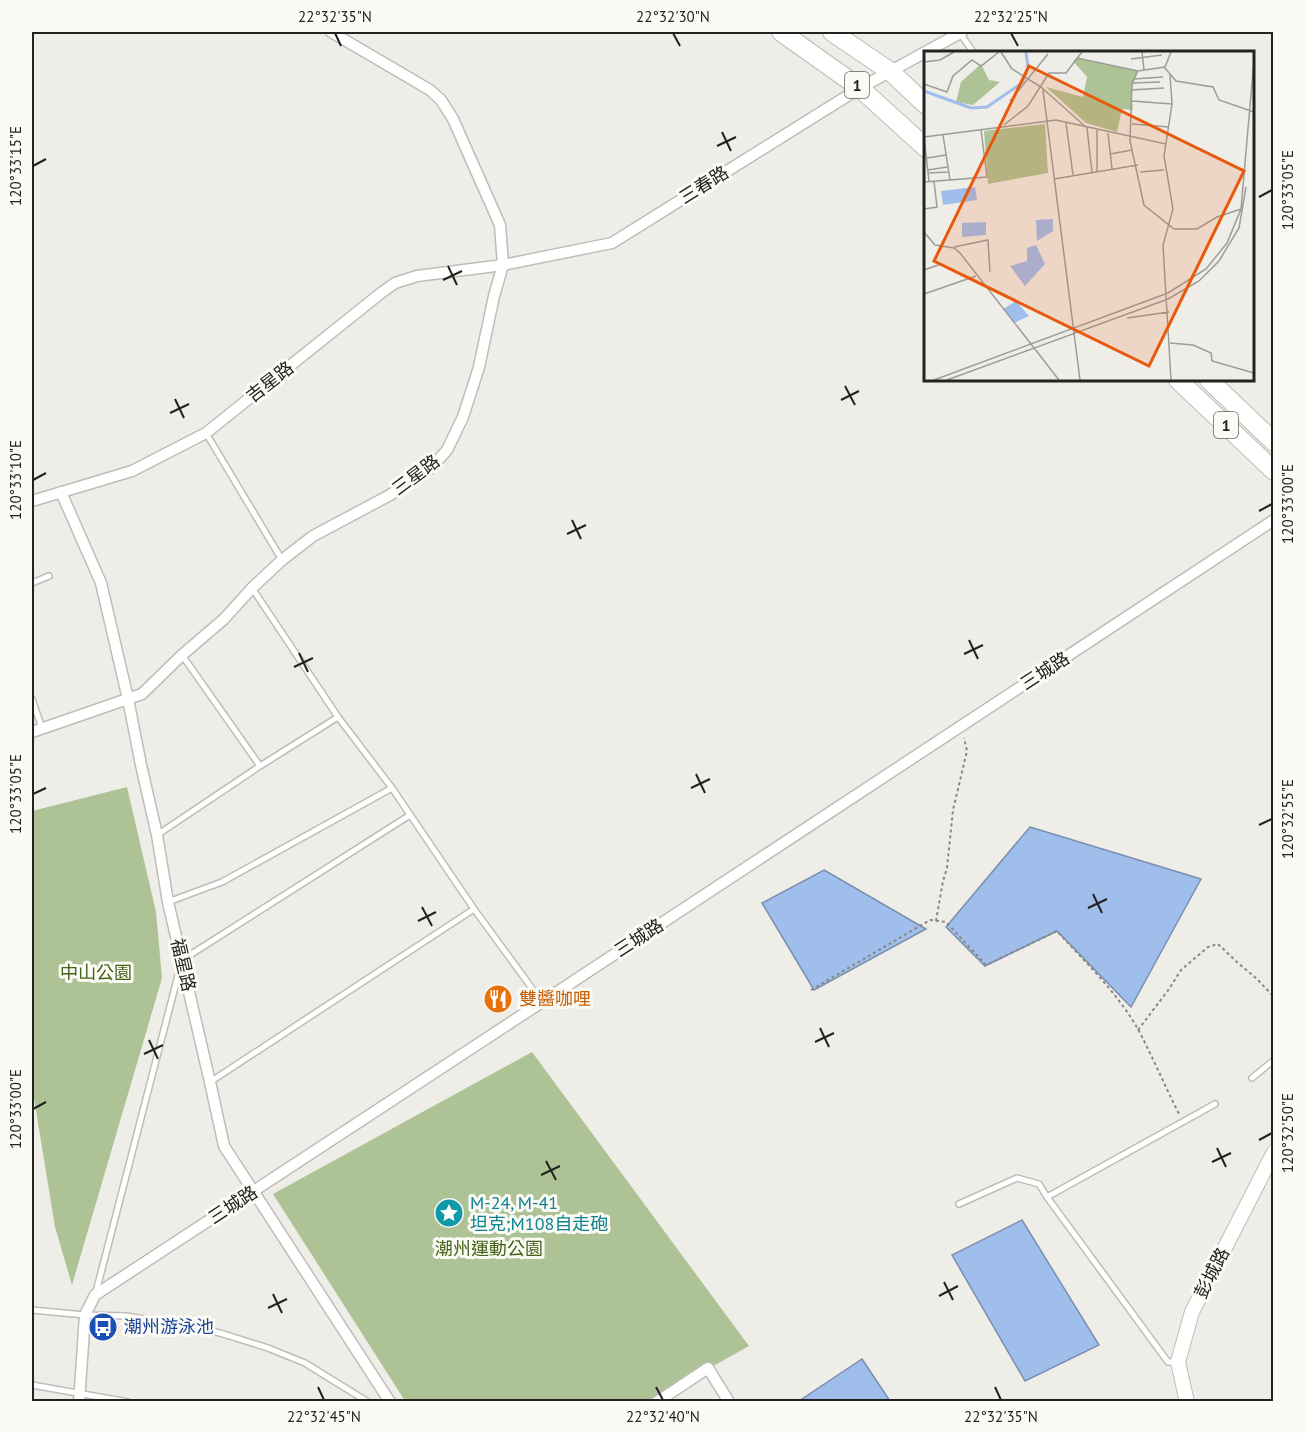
<svg xmlns="http://www.w3.org/2000/svg" width="1305" height="1433" viewBox="0 0 1305 1433" font-family="'PT Sans','Noto Sans TC',sans-serif">
<style>
.green{fill:#adc396}
.water{fill:#a0beec;stroke:#7a8faf;stroke-width:1.5}
.lines{fill:none;stroke-linecap:round;stroke-linejoin:round}
.service-casing{stroke:#bebdb7;stroke-width:8}
.minor-casing{stroke:#bebdb7;stroke-width:13}
.tertiary-casing{stroke:#bebdb7;stroke-width:16}
.primary-casing{stroke:#bebdb7;stroke-width:20}
.path{stroke:#888783;stroke-width:2;stroke-dasharray:3 3;stroke-linecap:butt}
.service{stroke:#fff;stroke-width:5}
.minor{stroke:#fff;stroke-width:10}
.tertiary{stroke:#fff;stroke-width:14}
.primary{stroke:#fff;stroke-width:18}
.ticks{fill:none;stroke:#232220;stroke-width:2}
.labels{text-anchor:middle;stroke-width:6;stroke-linejoin:round;paint-order:stroke}
.shield{fill:#fcfaf5;stroke:#646360;stroke-width:1.5}
.shield-label{font-size:16px;font-weight:bold;fill:#232220}
.street-label{font-size:18px;fill:#232220;stroke:#fcfaf5}
.park-label{font-size:18px;fill:#446119;stroke:#fcfaf5}
.food-label{font-size:18px;fill:#c56008;stroke:#fcfaf5;text-anchor:start}
.culture-label{font-size:18px;fill:#0d838f;stroke:#fcfaf5;text-anchor:start}
.transit-label{font-size:18px;fill:#164399;stroke:#fcfaf5;text-anchor:start}
.inset-river{fill:none;stroke:#a0beec;stroke-width:3}
.inset-road{fill:none;stroke:#9d9c97;stroke-width:1.5}
.view{fill:#e8590c;fill-opacity:0.15;stroke:#e8590c;stroke-width:3}
.inset-edge{fill:none;stroke:#232220;stroke-width:3}
.neatline{fill:none;stroke:#232220;stroke-width:2}
.ticks-label{font-size:15px;text-anchor:middle;fill:#232220}
</style>
<rect width="100%" height="100%" fill="#efede7"/>
<!-- green -->
<g class="green">
<path d="M127 787 156 912 162 978 72 1285 55 1227 32 1086V811Z"/>
<path d="M532 1052 749 1346 651 1401H405L273 1194Z"/>
</g>
<!-- water -->
<g class="water">
<path d="M1030 827 1201 879 1131 1007 1057 931 985 966 946 927Z"/>
<path d="M824 870 926 929 814 990 762 903Z"/>
<path d="M1022 1220 1099 1345 1025 1381 952 1255Z"/>
<path d="M862 1359 890 1401H799Z"/>
</g>
<g class="lines">
<!-- service casing -->
<g class="service-casing">
<g id="service">
<path d="M960 33 973 52"/>
<path d="M206 433 282 560"/>
<path d="M32 583 49 576"/>
<path d="M252 588 338 717 392 788 474 909 542 1002"/>
<path d="M182 655 260 766"/>
<path d="M32 699 42 728"/>
<path d="M157 835 260 766 338 717"/>
<path d="M168 902 222 882 392 788"/>
<path d="M1252 1078 1274 1060"/>
<path d="M210 1082 474 909"/>
<path d="M959 1204 1017 1178 1039 1184 1047 1197"/>
<path d="M96 1292 182 960 410 815"/>
<path d="M32 1310 85 1315 126 1316 199 1328 220 1333 268 1348 305 1363 368 1402"/>
<path d="M1178 1362H1168L1047 1197 1215 1104"/>
<path d="M32 1385 128 1402"/>
</g>
</g>
<!-- minor casing -->
<g class="minor-casing">
<g id="minor">
<path d="M61 492 101 583 128 699 141 765 157 835 168 902 210 1082 224 1146 390 1402"/>
<path d="M32 501 132 471 206 433 381 293 395 283 417 276 503 265 612 243 860 88 962 32"/>
<path d="M32 732 142 694 182 655 224 619 252 588 282 560 313 536 390 495 421 474 432 467 447 450 463 417 479 367 494 296 503 265 500 225 453 119 441 100 430 90 331 32"/>
<path d="M79 1402 85 1315 95 1295 542 1002 1274 520"/>
<path d="M657 1402 708 1368 729 1402"/>
</g>
</g>
<!-- tertiary casing -->
<g class="tertiary-casing">
<path id="tertiary" d="M1187 1402 1178 1362 1192 1312 1274 1152"/>
</g>
<!-- primary casing -->
<g class="primary-casing">
<g id="primary">
<path d="M781 32 860 88 926 148"/>
<path d="M832 32 891 72 926 105"/>
<path d="M1178 380 1274 471"/>
<path d="M1209 380 1274 442"/>
</g>
</g>
<!-- path -->
<g class="path">
<path d="M936 921 943 881 947 868 953 810 967 751 964 738"/>
<path d="M811 990 930 920 946 922 986 965 1057 931C1085 962 1118 993 1139 1031 1153 1058 1165 1086 1179 1114"/>
<path d="M1138 1030 1169 989 1181 970 1208 947 1218 944 1238 963 1257 979 1274 997"/>
</g>
<!-- service -->
<use href="#service" class="service"/>
<!-- minor -->
<use href="#minor" class="minor"/>
<!-- tertiary -->
<use href="#tertiary" class="tertiary"/>
<!-- primary -->
<use href="#primary" class="primary"/>
</g>
<!-- ticks -->
<path class="ticks" d="M335 33 341 46M673 33 680 46M1011 33 1018 46M722 132 731 151M717 146 736 137M33 166 46 159M1259 197 1272 190M448 266 457 285M443 280 462 271M845 386 855 405M175 399 184 418M841 400 859 391M170 413 189 404M33 480 46 473M1259 511 1272 504M572 520 581 539M567 534 586 525M969 640 978 659M299 653 308 672M964 654 983 645M294 667 313 658M696 774 705 793M691 788 710 779M33 794 46 788M1259 825 1272 819M1093 894 1102 913M422 907 432 926M1088 908 1107 899M418 921 436 912M820 1028 829 1047M149 1040 158 1059M815 1042 834 1033M144 1054 163 1045M33 1109 46 1102M1259 1140 1272 1133M1217 1148 1226 1167M546 1161 556 1180M1212 1162 1231 1153M541 1175 560 1166M944 1282 953 1300M273 1294 282 1313M939 1296 958 1286M268 1308 287 1299M318 1387 324 1400M656 1387 663 1400M995 1387 1001 1400"/>
<!-- icons -->
<defs>
<g id="restaurant-disc" transform="scale(1.5)"><circle r="9.5" fill="#e8710a" stroke="#fcfaf5"/><path d="M-5-6h1v4h1v-4h1v4h1v-4h1v5L-1.5 .5V6h-2V.5L-5-1ZM5-6V6H3V1.5H1.5Q1.5-4 5-6Z" fill="#fff"/></g>
<g id="sight-disc" transform="scale(1.5)"><circle r="9.5" fill="#0f9aa8" stroke="#fcfaf5"/><path d="M0-6L1.8-2.2L6-1.7L2.9 1.2L3.7 5.4L0 3.3L-3.7 5.4L-2.9 1.2L-6-1.7L-1.8-2.2Z" fill="#fff"/></g>
<g id="bus-disc" transform="scale(1.5)"><circle r="9.5" fill="#1a4fb4" stroke="#fcfaf5"/><path d="M-5-6H5V4H4V6H2V4H-2V6H-4V4H-5ZM-3.5-4V0h7V-4ZM-3.5 1.2v1.5H-2V1.2ZM2 1.2v1.5H3.5V1.2Z" fill="#fff"/></g>
</defs>
<g fill-rule="evenodd">
<use href="#restaurant-disc" x="498" y="999"/>
<use href="#sight-disc" x="449" y="1213"/>
<use href="#bus-disc" x="103" y="1327"/>
</g>
<g class="labels">
<!-- shield labels -->
<g class="shield">
<rect x="845" y="72" width="24" height="26" rx="4.5"/>
<rect x="1214" y="412" width="24" height="26" rx="4.5"/>
</g>
<g class="shield-label">
<text x="857" y="91">1</text>
<text x="1226" y="431">1</text>
</g>
<!-- street labels -->
<g class="street-label">
<text transform="translate(704 185) rotate(-32)" y="6">三春路</text>
<text transform="translate(270 382) rotate(-38)" y="6">吉星路</text>
<text transform="translate(416 475) rotate(-37)" y="6">三星路</text>
<text transform="translate(1045 671) rotate(-33)" y="6">三城路</text>
<text transform="translate(639 938) rotate(-33)" y="6">三城路</text>
<text transform="translate(183 965) rotate(77)" y="6">福星路</text>
<text transform="translate(233 1205) rotate(-33)" y="6">三城路</text>
<text transform="translate(1212 1273) rotate(-63)" y="6">彭城路</text>
</g>
<!-- park labels -->
<g class="park-label">
<text x="96" y="979">中山公園</text>
<text x="489" y="1255">潮州運動公園</text>
</g>
<!-- food labels -->
<g class="food-label">
<text x="519" y="1005">雙醬咖哩</text>
</g>
<!-- culture labels -->
<g class="culture-label">
<text x="470" y="1209">M-24, M-41<tspan x="470" dy="21">坦克;M108自走砲</tspan></text>
</g>
<!-- transit labels -->
<g class="transit-label">
<text x="124" y="1333">潮州游泳池</text>
</g>
</g>
<!-- overview -->
<g transform="translate(924 51)">
<rect width="330" height="330" fill="#efede7"/>
<path d="M158 1 153 7 214 20 207 39 209 59 198 58 193 81 162 72 122 36 159 46 163 26 149 10ZM57 13 65 29 76 31 49 54 32 51 37 31ZM121 73 124 122 64 133 60 80Z" fill="#adc396"/>
<path d="M51 136 53 149 19 154 17 140ZM129 168V180L113 190 112 169ZM62 171V184L38 186V172ZM112 194 121 213 101 235 86 215 103 210V197ZM92 250 105 265 90 272 79 258Z" fill="#a0beec"/>
<path class="inset-river" d="M0 40 47 57M47 57 63 56 98 32 104 16 102 1"/>
<path class="inset-road" d="M77 1 88 18 117 36 163 77 168 121M218 1 220 19M153 7 214 20 241 16 247 1M207 8 238 4M0 11 16 9 30 1M240 16 252 30 289 36 295 49 330 61M214 20 208 32 206 90 220 154 250 178H273L293 166 317 158M246 24 248 53 240 105 249 158 239 194 247 329M210 28 239 26M208 32 236 31M0 33 23 41 29 25 48 9 57 15 75 1M119 39 156 329M207 39 240 37M86 50 124 3M208 50 248 53M142 72 149 124M208 73 245 76M80 74 104 55 125 22H142L158 1M173 79V121M184 82 188 118M19 84 26 129M0 86 132 69 242 93M0 86 5 130M186 103 208 99M3 107 22 104M4 119 23 116M216 121 240 119M5 122 24 121M130 128 214 114M0 131 63 126 57 79M0 158 13 156 10 130M0 181 11 194 30 197 36 202 135 329M30 196 64 189 66 221M0 219 17 213M0 243 52 225M203 267 245 261M246 292 269 294 287 302 288 310 330 322M10 329 244 242 282 218 303 192 317 158 330 9M23 329 244 248 275 230 295 210 315 177 322 136"/>
<path class="view" d="M105 15 320 120 225 315 10 210Z"/>
<rect width="330" height="330" class="inset-edge"/>
</g>
<!-- border -->
<rect width="1305" height="1433" fill="none" stroke="#fcfaf5" stroke-width="66"/>
<rect x="33" y="33" width="1239" height="1367" class="neatline"/>
<g class="ticks-label">
<text x="335" y="22">22°32'35"N</text>
<text x="673" y="22">22°32'30"N</text>
<text x="1011" y="22">22°32'25"N</text>
<text transform="translate(16 166) rotate(-90)" y="5">120°33'15"E</text>
<text transform="translate(1288 190) rotate(-90)" y="5">120°33'05"E</text>
<text transform="translate(16 480) rotate(-90)" y="5">120°33'10"E</text>
<text transform="translate(1288 504) rotate(-90)" y="5">120°33'00"E</text>
<text transform="translate(16 794) rotate(-90)" y="5">120°33'05"E</text>
<text transform="translate(1288 819) rotate(-90)" y="5">120°32'55"E</text>
<text transform="translate(16 1109) rotate(-90)" y="5">120°33'00"E</text>
<text transform="translate(1288 1133) rotate(-90)" y="5">120°32'50"E</text>
<text x="324" y="1422">22°32'45"N</text>
<text x="663" y="1422">22°32'40"N</text>
<text x="1001" y="1422">22°32'35"N</text>
</g>
</svg>
